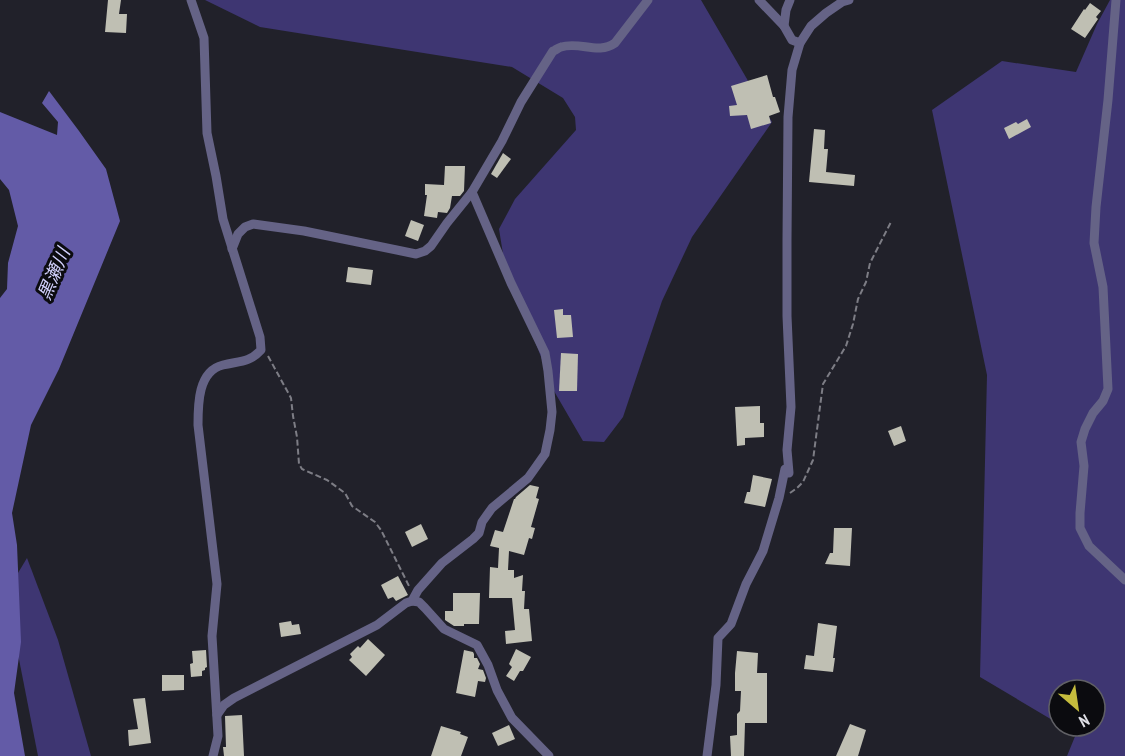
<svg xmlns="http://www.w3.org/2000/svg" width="1125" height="756" viewBox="0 0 1125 756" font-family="'PT Sans Narrow','Noto Sans JP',sans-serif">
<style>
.green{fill:#3e3672}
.water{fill:#635ba7}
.building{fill:#bfbfb3}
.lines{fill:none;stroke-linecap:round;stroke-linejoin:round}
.path{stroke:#7d7d85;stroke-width:2;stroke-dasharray:6 3;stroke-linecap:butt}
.minor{stroke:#656386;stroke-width:9}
.labels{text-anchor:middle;stroke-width:6;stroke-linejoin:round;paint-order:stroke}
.water-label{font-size:18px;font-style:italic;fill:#d2d1fd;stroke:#0b0b0f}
</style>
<rect width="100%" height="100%" fill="#21212a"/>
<!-- green -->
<g class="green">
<path d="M205 0H701L772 122 692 237 662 301 623 417 604 442 583 441 554 391 504 260 499 229 515 199 576 130 575 117 563 98 512 67 260 27Z"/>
<path d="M1110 0H1125V756H1067L1076 734 1063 726H1095V690H1059V724L980 677 987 375 932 110 1002 61 1076 72 1097 24Z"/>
<path d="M27 558 58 640 91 756H38L6 593Z"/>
</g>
<!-- water -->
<path class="water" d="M49 91 79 131 106 169 120 221 59 369 31 425 12 513 17 545 21 642 14 693 25 756H0V298L7 289 8 263 18 226 9 190 0 179V112L57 135 58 122 42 103Z"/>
<!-- building -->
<g class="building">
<path d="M108 0H121L119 14H127L126 33 105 32Z"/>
<path d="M1090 3 1101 11 1096 17 1098 19 1085 38 1071 29 1084 9 1085 10Z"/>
<path d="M767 75 773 97H775L780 112 769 116 771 123 751 129 747 115 730 116 729 106 737 105 731 86Z"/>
<path d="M1027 119 1031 127 1009 139 1004 128 1016 122 1018 124Z"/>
<path d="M814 129 825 130 824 149H828L826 172 855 175 854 186 809 182Z"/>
<path d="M503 153 511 159 497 178 491 174Z"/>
<path d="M445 166H465L464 191 460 196H452L450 208 447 213 438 212 437 218 424 216 427 195H425V184L444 185Z"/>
<path d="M411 220 424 225 418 241 405 236Z"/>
<path d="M348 267 373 270 371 285 346 282Z"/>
<path d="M563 309V315H571L573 337 557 338 554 310Z"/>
<path d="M561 353 578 354 577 391H559Z"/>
<path d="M760 406V423H764V437L745 438V445L737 446 735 407Z"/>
<path d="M901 426 906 441 894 446 888 431Z"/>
<path d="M753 475 772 479 765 507 744 503 747 492H750Z"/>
<path d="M530 485 539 487 536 498 539 499 531 527 535 528 532 539 529 538 524 555 509 551 508 570H514V578L523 575 522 591H525L524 609H529L532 641 506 644 505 631 515 630 512 598H489L490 567 498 568 499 548 490 546 495 530 503 532 514 499H515L516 497Z"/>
<path d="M421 524 428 539 412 547 405 532Z"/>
<path d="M834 528H852L850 566 825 564 830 553H833Z"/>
<path d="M398 576 408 595 396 601 393 597 388 599 381 585Z"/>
<path d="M453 593H480L479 624H464V626H454L445 620V611H453Z"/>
<path d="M291 621 292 625 299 624 301 634 281 637 279 623Z"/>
<path d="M818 623 837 626 833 658H835L833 672 804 669 806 655 814 656Z"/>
<path d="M368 639 385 655 366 676 349 660 352 657 350 654 358 646 360 648Z"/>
<path d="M516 649 531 657 523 671H520L514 681 506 676 512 667 509 664Z"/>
<path d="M206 650 207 667 205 668V670L202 671V676L191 677 190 664 193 663 192 651Z"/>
<path d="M464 650 473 652 474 654V658H477L480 664 478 669 483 670 486 678 485 682 478 681 475 697 456 693Z"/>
<path d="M737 651 758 653 757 673H767V723H745L744 756H731L730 736 737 735V714L740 711 741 691H735V673Z"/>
<path d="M162 675H184V690L162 691Z"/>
<path d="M145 698 151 743 129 746 128 730 138 729 133 699Z"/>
<path d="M242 715 244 756H224L223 747H226L225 716Z"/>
<path d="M850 724 866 730 858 756H836Z"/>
<path d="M509 725 515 739 498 746 492 733Z"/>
<path d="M441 726 461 732 460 734 468 737 461 756H431Z"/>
</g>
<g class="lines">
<!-- path -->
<g class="path">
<path d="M268 356 291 398 293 416 297 437 299 464 302 469 327 480 345 493 352 506 375 522 381 530 409 586"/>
<path d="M790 493 797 488 803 482 813 460 823 384 846 346 853 324 858 299 866 282 870 263 891 222"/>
</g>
<!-- minor -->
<g class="minor">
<path d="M191 0 204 38 207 133 216 176 223 219 260 337 261 350C249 363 239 361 223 365 198 371 198 404 198 425L217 584 212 636 218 736 213 756"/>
<path d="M759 0 784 26 792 40 800 43"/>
<path d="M1116 0 1108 100 1096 207 1094 243 1103 287 1108 389 1103 401 1093 413 1085 429 1081 442 1084 466 1080 513V528L1089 546 1125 580"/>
<path d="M784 26 786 10 790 0"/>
<path d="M232 249 238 234 245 227 253 224 304 231 416 254 425 251 431 246 447 223 472 192 502 141 521 102 553 51C554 51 560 47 561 47 580 41 598 55 615 43L648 0"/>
<path d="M412 601 419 602 425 608 444 629 477 645 488 665 497 690 512 718 549 756"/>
<path d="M217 715 224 705 234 698 377 625 406 603 412 601 418 590 442 563 473 539 479 533 482 522 492 508 528 478 533 471 545 454 550 430 552 412 548 371 545 353 511 283 472 192"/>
<path d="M707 756 716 685 718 638 731 624 746 584 763 551 779 498 785 469 789 473 787 450 791 407 787 316V240L788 117 792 70 800 43 811 26 826 13 842 2 849 0"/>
</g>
</g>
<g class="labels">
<!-- water labels -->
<g class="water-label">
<text transform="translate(54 274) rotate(-67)" y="6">黒瀬川</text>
</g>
</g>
<!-- north arrow -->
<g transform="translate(1077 708) rotate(151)"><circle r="28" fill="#0b0b0f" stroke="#606065" stroke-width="1.5"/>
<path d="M0-4.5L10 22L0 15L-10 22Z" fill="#c5bc3d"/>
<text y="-9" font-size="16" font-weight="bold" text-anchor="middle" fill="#dfdfe6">N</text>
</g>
</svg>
